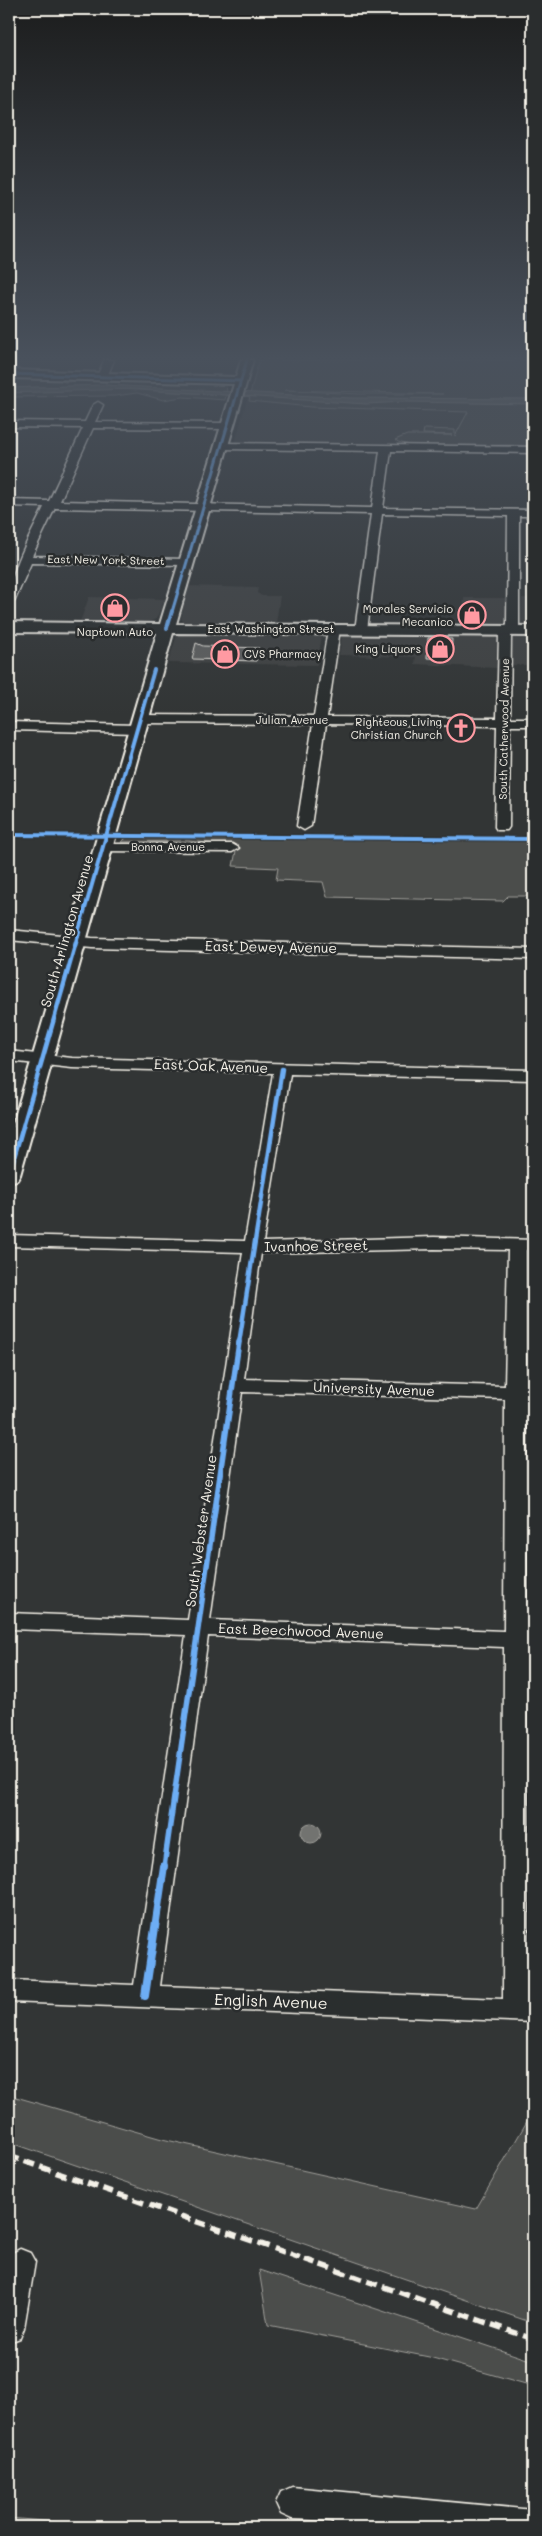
<svg xmlns="http://www.w3.org/2000/svg" width="542" height="2536" viewBox="0 0 542 2536" font-family="Mali,sans-serif">
<style>
.built{fill:#404242}
.green{fill:#4b4d4c;stroke:#a09f9a;fill-rule:evenodd}
.water{fill:#727370;stroke:#a6a5a0}
.building{fill:#5f605f;stroke:#f4f1e8}
.lines{fill:none;stroke-linecap:round;stroke-linejoin:round}
.minor-casing{stroke:#f4f1e8;stroke-width:3}
.major-casing{stroke:#f4f1e8;stroke-width:4}
.minor{fill:#2a2d2e;fill-rule:evenodd}
.major{fill:#2a2d2e;fill-rule:evenodd}
.rail{stroke:#f4f1e8;stroke-width:5.5;stroke-dasharray:11 5.5;stroke-linecap:butt}
.cycleway-far4-casing{stroke:#2a2d2e;stroke-width:5}
.cycleway-far3-casing{stroke:#2a2d2e;stroke-width:6}
.cycleway-far2-casing{stroke:#2a2d2e;stroke-width:8}
.cycleway-far1-casing{stroke:#2a2d2e;stroke-width:9}
.cycleway-casing{stroke:#2a2d2e;stroke-width:11}
.cycleway-far4{stroke:#6dadf4;stroke-width:3}
.cycleway-far3{stroke:#6dadf4;stroke-width:4}
.cycleway-far2{stroke:#6dadf4;stroke-width:4.5}
.cycleway-far1{stroke:#6dadf4;stroke-width:5.5}
.cycleway{stroke:#6dadf4;stroke-width:8}
.labels{text-anchor:middle;stroke-width:5;stroke-linejoin:round;paint-order:stroke}
.far-street-label{font-size:11px;fill:#f4f1e8;stroke:#2a2d2e}
.far-poi-label{font-size:11px;fill:#f4f1e8;stroke:#2a2d2e;text-anchor:end}
.street-label{font-size:14px;fill:#f4f1e8;stroke:#2a2d2e}
.near-street-label{font-size:16px;fill:#f4f1e8;stroke:#2a2d2e}
</style>
<rect width="100%" height="100%" fill="#323535"/>
<filter id="ink" filterUnits="userSpaceOnUse"><feTurbulence type="fractalNoise" baseFrequency=".02" numOctaves="2"/><feDisplacementMap in="SourceGraphic" scale="10" xChannelSelector="R" yChannelSelector="G"/><feConvolveMatrix kernelMatrix="1 2 1 2 8 2 1 2 1" color-interpolation-filters="sRGB"/></filter>
<g filter="url(#ink)">
<!-- built -->
<g class="built">
<path d="M248 396 454 401 528 446 235 443Z"/>
<path d="M188 586 258 588 257 593 262 596H280L276 623H185L181 619Z"/>
<path d="M89 597 165 599 156 619 149 622H80Z"/>
<path d="M464 598H506V625H463Z"/>
<path d="M522 598H533V625H521Z"/>
<path d="M185 634 322 635 317 665 168 663 177 635Z"/>
<path d="M342 635 499 636 497 668 415 664 416 657 339 655Z"/>
<path d="M509 637H533V665H510Z"/>
</g>
<!-- green -->
<g class="green">
<path d="M259 360H533V447C507 441 410 453 395 440L407 435H452L423 434 424 429 455 430V436L468 412 311 407 249 401 250 396 359 399 250 394ZM285 390 443 394H359Z"/>
<path d="M9 377 51 378 65 382 112 379 226 384 227 392 104 385 9 388Z"/>
<path d="M103 388 226 395 225 400 183 397 163 400 137 393 115 396 9 397V393Z"/>
<path d="M128 837 533 841V896H508L503 901 327 897 323 882 276 880 278 868 233 866 237 846 188 841 121 842Z"/>
<path d="M9 2095 162 2139 476 2209 533 2111V2323L9 2142Z"/>
<path d="M259 2270 533 2361V2386L429 2357 268 2325Z"/>
<path d="M9 2518 110 2527H9Z"/>
</g>
<!-- water -->
<g class="water">
<path d="M104 385 351 398 533 399V404L405 402 366 404 132 389 9 393V388Z"/>
<circle cx="311" cy="1833" r="10"/>
</g>
<!-- building -->
<g class="building">
<path d="M428 638 452 639 451 659 427 658Z"/>
<path d="M196 643 203 646 259 648 256 661 192 659Z"/>
</g>
<g class="lines">
<!-- minor casing -->
<g class="minor-casing">
<g id="minor">
<path d="M104 360H114L107 377 102 380 97 377Z"/>
<path d="M98 402 103 405 95 422 227 423 232 426 227 429 93 428 60 501 372 508 380 451 222 449 217 446 222 443 533 447V453L391 451 383 508 533 510V516H519V626L511 636 510 718H533V726H510L509 827 507 830H497L495 827 497 726 326 724 311 826 304 830 297 826 313 724 140 723 133 719 140 715 314 716 328 629 334 625 340 629 327 717 497 718 499 635 507 625 508 516 382 514 367 630 361 634 355 630 371 514 55 508 32 556 186 559 192 562 186 565 31 563 15 600 9 603C9 571 30 537 44 507L9 506V500L49 501 83 428 9 427V421L85 422 93 405Z"/>
<path d="M9 722 137 725 144 729 137 733 9 730Z"/>
<path d="M103 844H232L239 848 232 852 98 851 96 848 98 845Z"/>
<path d="M9 930 92 938 533 949V959L92 948 9 940Z"/>
<path d="M9 1051 72 1058 533 1070V1080L290 1074 263 1242 434 1237 533 1240V1250H526L527 1632H533V1648H527L529 2000H533V2022L9 2002V1980L134 1985 186 1635 9 1629V1613L188 1620 243 1252 9 1246V1235L245 1241 273 1073 72 1068 9 1061ZM434 1249 508 1250 505 1386 244 1379 261 1253ZM242 1392 505 1399 504 1631 210 1620ZM208 1636 504 1647 503 1999 160 1986Z"/>
<path d="M20 2249 30 2253 35 2262 24 2328 20 2338 9 2342V2255Z"/>
<path d="M292 2487 533 2510V2527H394L365 2524V2527H333V2521L292 2519 281 2514 276 2503 281 2492Z"/>
</g>
</g>
<!-- major casing -->
<g class="major-casing">
<path id="major" d="M241 360H253L176 624 533 626V636L173 633 20 1175 17 1180 9 1182V1137L157 633 9 632V622L160 624 234 384 9 378V370L236 377Z"/>
</g>
<!-- minor -->
<use href="#minor" class="minor"/>
<!-- major -->
<use href="#major" class="major"/>
<!-- rail -->
<path class="rail" d="M9 2156 533 2339"/>
<!-- cycleway-far4 casing -->
<g class="cycleway-far4-casing">
<g id="cycleway-far4">
<path d="M9 374 241 381"/>
<path d="M172 612 247 360"/>
</g>
</g>
<!-- cycleway-far3 casing -->
<g class="cycleway-far3-casing">
<g id="cycleway-far3">
<path d="M167 628 172 611"/>
<path d="M9 835 533 839"/>
<path d="M78 933 154 670"/>
</g>
</g>
<!-- cycleway-far2 casing -->
<g class="cycleway-far2-casing">
<g id="cycleway-far2">
<path d="M9 1175 79 932"/>
<path d="M239 1343 282 1069"/>
</g>
</g>
<!-- cycleway-far1 casing -->
<g class="cycleway-far1-casing">
<path id="cycleway-far1" d="M164 1867 239 1342"/>
</g>
<!-- cycleway casing -->
<g class="cycleway-casing">
<path id="cycleway" d="M145 1996 164 1866"/>
</g>
<!-- cycleway-far4 -->
<use href="#cycleway-far4" class="cycleway-far4"/>
<!-- cycleway-far3 -->
<use href="#cycleway-far3" class="cycleway-far3"/>
<!-- cycleway-far2 -->
<use href="#cycleway-far2" class="cycleway-far2"/>
<!-- cycleway-far1 -->
<use href="#cycleway-far1" class="cycleway-far1"/>
<!-- cycleway -->
<use href="#cycleway" class="cycleway"/>
</g>
</g>
<!-- sky -->
<linearGradient id="sky" x2="0" y2="1"><stop stop-color="#1c1d1d"/><stop offset="0.5" stop-color="#49515c"/><stop offset="1" stop-color="#49515c" stop-opacity="0"/></linearGradient>
<rect width="542" height="715" fill="url(#sky)"/>
<!-- icons -->
<defs>
<g id="shop-ring" transform="scale(1.4375)"><circle r="9.5" fill="#2a2d2e" stroke="#ff9aa2" stroke-width="1.5"/><path d="M-5-2.5h2.3a2.7 3.5 0 0 1 5.4 0H5L5.5 6h-11ZM-1.5-2.5h3a1.5 2.3 0 0 0-3 0Z" fill="#ff9aa2"/></g>
<g id="church-ring" transform="scale(1.4375)"><circle r="9.5" fill="#2a2d2e" stroke="#ff9aa2" stroke-width="1.5"/><path d="M-1.2-6h2.4v3.5h3.3v2.4h-3.3V6h-2.4V-.1h-3.3v-2.4h3.3Z" fill="#ff9aa2"/></g>
</defs>
<g fill-rule="evenodd">
<use href="#shop-ring" x="115" y="608"/>
<use href="#shop-ring" x="472" y="615"/>
<use href="#shop-ring" x="440" y="649"/>
<use href="#shop-ring" x="225" y="654"/>
<use href="#church-ring" x="461" y="728"/>
</g>
<g class="labels">
<!-- far-street labels -->
<g class="far-street-label">
<text transform="translate(106 560) rotate(1)" y="4">East New York Street</text>
<text x="271" y="633">East Washington Street</text>
<text x="292" y="724">Julian Avenue</text>
<text transform="translate(504 729) rotate(-89)" y="4">South Catherwood Avenue</text>
<text x="168" y="851">Bonna Avenue</text>
</g>
<!-- far-poi labels -->
<g class="far-poi-label">
<text x="453" y="613">Morales Servicio<tspan x="453" dy="13">Mecanico</tspan></text>
<text x="115" y="636" text-anchor="middle">Naptown Auto</text>
<text x="421" y="653">King Liquors</text>
<text x="244" y="658" text-anchor="start">CVS Pharmacy</text>
<text x="442" y="726">Righteous Living<tspan x="442" dy="13">Christian Church</tspan></text>
</g>
<!-- street labels -->
<g class="street-label">
<text transform="translate(67 931) rotate(-74)" y="5">South Arlington Avenue</text>
<text transform="translate(271 947) rotate(1)" y="5">East Dewey Avenue</text>
<text transform="translate(211 1066) rotate(2)" y="5">East Oak Avenue</text>
<text transform="translate(316 1246) rotate(-1)" y="5">Ivanhoe Street</text>
<text transform="translate(374 1389) rotate(2)" y="5">University Avenue</text>
<text transform="translate(201 1531) rotate(-82)" y="5">South Webster Avenue</text>
<text transform="translate(301 1631) rotate(2)" y="5">East Beechwood Avenue</text>
</g>
<!-- near-street labels -->
<g class="near-street-label">
<text transform="translate(271 2001) rotate(2)" y="6">English Avenue</text>
</g>
</g>
<!-- margin -->
<rect width="542" height="2536" fill="none" stroke="#2a2d2e" stroke-width="30"/>
<rect x="15" y="15" width="512" height="2506" fill="none" stroke="#f4f1e8" stroke-width="2" filter="url(#ink)"/>
</svg>
